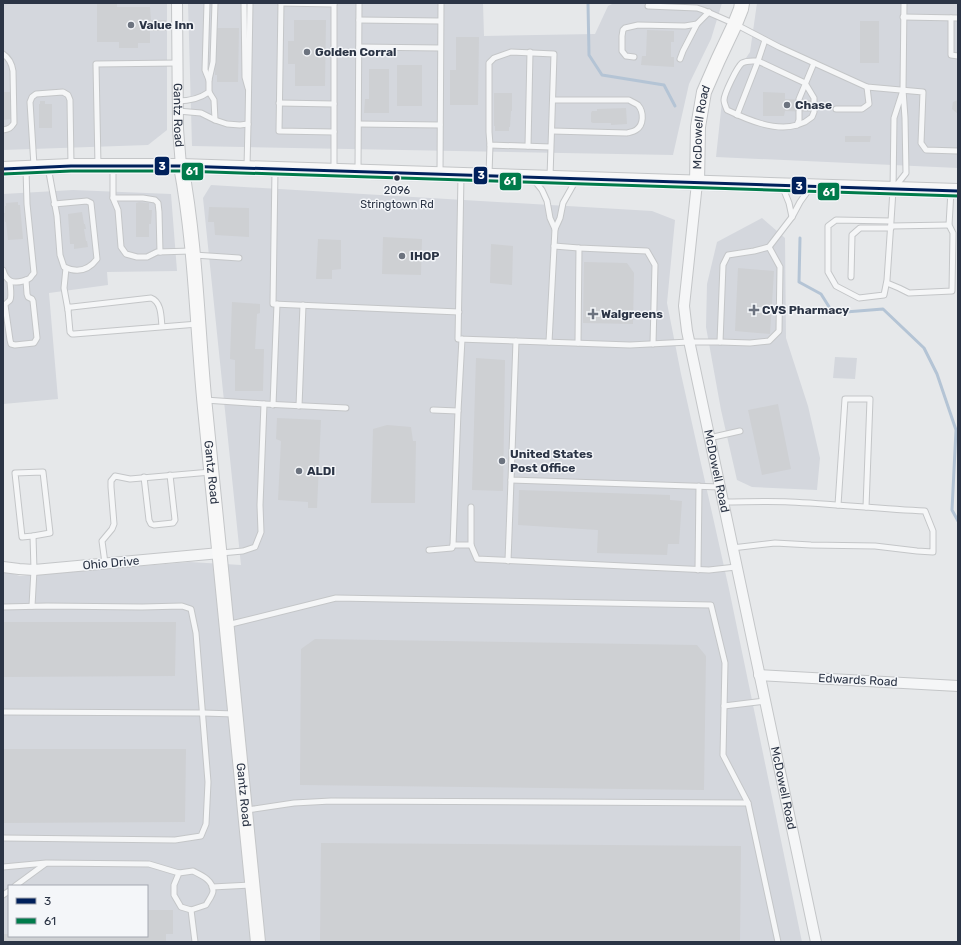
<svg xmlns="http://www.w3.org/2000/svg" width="961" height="945" viewBox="0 0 961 945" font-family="Rubik,sans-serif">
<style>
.built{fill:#d4d7dd;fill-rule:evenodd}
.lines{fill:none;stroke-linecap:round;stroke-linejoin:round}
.stream{stroke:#b4c4d5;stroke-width:3}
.building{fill:#ced0d3}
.lane-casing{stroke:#c4c6c8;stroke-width:7}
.street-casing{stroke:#c4c6c8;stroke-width:12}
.secondary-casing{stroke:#c4c6c8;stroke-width:16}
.lane{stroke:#f5f6f7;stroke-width:5}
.street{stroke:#f5f6f7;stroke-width:10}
.secondary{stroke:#f8f8f8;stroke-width:14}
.bus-1-casing{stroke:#f4f6f9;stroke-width:6}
.bus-2-casing{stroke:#f4f6f9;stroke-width:6}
.bus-1{stroke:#00205b;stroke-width:3}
.bus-2{stroke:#007b4b;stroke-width:3}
.poi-dot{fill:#6c737f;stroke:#f4f6f9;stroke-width:1.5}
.bus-dot{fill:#2b3445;stroke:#f4f6f9;stroke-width:1.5}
.labels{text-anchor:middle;stroke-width:3;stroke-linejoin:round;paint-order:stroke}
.bus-label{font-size:11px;fill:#2b3445;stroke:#f4f6f9}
.poi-label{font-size:12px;font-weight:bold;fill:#2b3445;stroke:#f4f6f9;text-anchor:start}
.street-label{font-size:12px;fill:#2b3445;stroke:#f4f6f9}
.line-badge{stroke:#f4f6f9;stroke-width:1.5}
.badge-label{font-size:11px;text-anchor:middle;font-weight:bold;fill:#fff}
</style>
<rect width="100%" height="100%" fill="#e6e8ea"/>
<!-- built -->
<g class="built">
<path d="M3 3H167V130L148 145 3 150Z"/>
<path d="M188 3H483L484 36 595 34 608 6 614 3H722L711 39 689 84 673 155 192 146Z"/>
<path d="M757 3H958V168L716 157 723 92 750 52Z"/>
<path d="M211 185 652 211 675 220 667 303 681 374 729 589 802 942H3V571L20 576 190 562 241 565 203 198ZM9 886H147V936H9Z"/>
<path d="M73 190 171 194 177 271 107 272 108 285 49 293 58 399 3 404V194Z"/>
<path d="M762 218 785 238 786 338 808 406 820 458 817 490 752 487 737 480 721 410 706 327 707 284 717 242Z"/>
<path d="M835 357 857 358 855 379 833 378Z"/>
</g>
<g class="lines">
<!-- stream -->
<g class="stream">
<path d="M588 3 589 55 602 75 664 85 675 106"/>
<path d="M800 238 799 282 821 294 833 313 883 309 924 348 937 374 956 430 952 510 958 521"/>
</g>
</g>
<!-- building -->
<g class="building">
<path d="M97 3H117V7H150L151 20H166V31H150V43H138V48H119V42H97Z"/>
<path d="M294 20H326L325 86H295V64H288V41H294Z"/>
<rect x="860" y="21" width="19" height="42"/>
<path d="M216 28H239L238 82H217V75H215Z"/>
<path d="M647 30 674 31V42H671V57H674V67L641 65 642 56H646Z"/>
<path d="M456 37H479L478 105H450V70H456Z"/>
<rect x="397" y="65" width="25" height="41"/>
<path d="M369 69H389V113H364L365 99H369Z"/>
<path d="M3 92H11V119L3 120Z"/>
<path d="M763 92 785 93V99L811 100V112L785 111 784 116H763Z"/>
<path d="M494 93H512V111H511L510 127H509V131H495V126H494Z"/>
<path d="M958 100V114L952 109 953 102Z"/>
<path d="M40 101H45V104H52V128H39V104H40Z"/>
<path d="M626 108 627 124 611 125V123H593L591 122V113L592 111H597V109Z"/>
<path d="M845 136H871L870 142H845Z"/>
<path d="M18 202V205H20L23 239 8 240 6 222H5L4 213H5V206H6V203Z"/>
<path d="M139 202 149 203V210H152L151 224H149V237H136V203Z"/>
<path d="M209 207 249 208V237L215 235 214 222H208Z"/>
<path d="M82 212 84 224H85L86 229H84L86 241H87L88 247 74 249V244H70L68 214Z"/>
<path d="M383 237 422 239 421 275 382 274Z"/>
<path d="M318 239 341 240V269L332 270V279H316Z"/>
<path d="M491 244 513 246 512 285 490 283Z"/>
<path d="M584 262 627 263 634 273 633 324 583 323Z"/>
<path d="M738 268 774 271 770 334 735 331Z"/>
<path d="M232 302 260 304V313L257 314 255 349H264L263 391H235V360L230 359Z"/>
<path d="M476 358 505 360 503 491 472 490Z"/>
<path d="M778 404 791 469 762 475 748 410Z"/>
<path d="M277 418 321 420 317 508H308V502L278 500 281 441 276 439Z"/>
<path d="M387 425 411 427 413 441H416L415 503H371L373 429Z"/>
<path d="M519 490 670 495V500L682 501 679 544H668L667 555 597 553 598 530 518 525Z"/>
<path d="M3 622H176L175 676 3 677Z"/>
<path d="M315 639 697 645 706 656 704 790 300 785 301 649Z"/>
<path d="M3 749H186L185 822 3 823Z"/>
<path d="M321 843 741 846 740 942H320Z"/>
<path d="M147 910H173V934H166V942H3V934H9V936H147Z"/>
</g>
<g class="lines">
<!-- lane casing -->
<g class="lane-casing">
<g id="lane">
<path d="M244 3 245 77 248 88"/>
<path d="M281 3 279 131 334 132"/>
<path d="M281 3 334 4"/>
<path d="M334 3V170"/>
<path d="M648 6 697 8 703 10 735 24 779 47 867 87 923 92 921 143 926 150 958 151"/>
<path d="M903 17 958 18"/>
<path d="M951 18V55L958 56"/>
<path d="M359 20 440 21"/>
<path d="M765 40 758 61C753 61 747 60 742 63 737 67 724 94 724 100 724 103 726 107 727 110 746 119 775 132 797 125L799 120V111"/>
<path d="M359 47 440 48"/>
<path d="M3 54C9 58 12 64 13 71L14 123C11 128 9 129 3 130"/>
<path d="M634 57 626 56 622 51V36L623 30 625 28 638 25 685 26 697 24 709 12"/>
<path d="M680 59 683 51 697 24"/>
<path d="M209 80 213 62 215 3"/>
<path d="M903 90 904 3"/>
<path d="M209 92 214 100 215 120"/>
<path d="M799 99 814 63"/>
<path d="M178 101C190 101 199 99 209 92V80L205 70 207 3"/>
<path d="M279 103 334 104"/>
<path d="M836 109H862L869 104 867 87"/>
<path d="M178 111 201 113 215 120 227 124 240 125 248 124"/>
<path d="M737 115 758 61 805 83 814 98V112L812 117 805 122 797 125"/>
<path d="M359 124 440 125"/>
<path d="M552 131 627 133C630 132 633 132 636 130 644 125 644 112 638 105 635 103 632 102 629 100H553"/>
<path d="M528 146 530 52"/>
<path d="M34 166 30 102 32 97 36 94 63 92 68 95 70 100 71 165"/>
<path d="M98 166 96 64 178 63"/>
<path d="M48 167 57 216 60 255 64 267C77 273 88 271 97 259L91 203 87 201 54 204"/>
<path d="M113 167V198L118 210 121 247 126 254 137 257H147L157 252 191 251"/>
<path d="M247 167 248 124 250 3"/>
<path d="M275 170 273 304 459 312"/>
<path d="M358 170 359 3"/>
<path d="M440 174 441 3"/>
<path d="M489 174 490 145"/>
<path d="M461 176 458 339 516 341"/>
<path d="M550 177 554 54 511 52 494 58 489 63V132L490 145 551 147"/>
<path d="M534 180 542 190 547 201 550 218 555 229"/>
<path d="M783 188 789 203 792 217"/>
<path d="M113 198H143L155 200 158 203 159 212 160 252"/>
<path d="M891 221 836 220 828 226V272L836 286 859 298 884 295 887 280 891 221 893 190 894 118 903 90 905 118 906 173 895 187"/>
<path d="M891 226 949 225"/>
<path d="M554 246 579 248 647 251 655 265 653 344"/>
<path d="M194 255 239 258"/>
<path d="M66 268 64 288 68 310"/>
<path d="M3 270C6 281 12 284 23 281 25 280 28 280 30 278 31 277 32 275 34 273L27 204 26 169"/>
<path d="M851 277 852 235 860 228H891"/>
<path d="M10 281C10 285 12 296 10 300 8 302 6 303 5 305L10 340 11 344 15 345 34 343 37 338 33 301 32 299 28 297 27 294 26 280"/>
<path d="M887 283 899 288 909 293 952 291 953 233 949 225 951 191"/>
<path d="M162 327C161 318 162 302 151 298L72 307H69L68 310 70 332 72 334H74L198 324"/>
<path d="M549 342 555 229 560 218 563 203 576 180"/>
<path d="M720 342 750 343 769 341 779 331 780 267 769 247"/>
<path d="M578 343 579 248"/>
<path d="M205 400 264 404 346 408"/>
<path d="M273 405 277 304"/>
<path d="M299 406 303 305"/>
<path d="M433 410 458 411"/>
<path d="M709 438 740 431"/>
<path d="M43 472 50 533 33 536 22 537 15 473Z"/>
<path d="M144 477 149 520 151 524 154 525 173 523 175 520 170 475"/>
<path d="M720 487 511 480 516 341 630 345 689 342H720L723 265 728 255 754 251 769 247 792 217 800 202 810 188"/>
<path d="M723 502C745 502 768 501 790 502 835 504 880 509 925 511L933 531V552L917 551 875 546 811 545 775 543 732 548"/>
<path d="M838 505 845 399H870L866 507"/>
<path d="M471 507V545L477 559 709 570 736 567"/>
<path d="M453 545H471"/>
<path d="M429 550 452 548 453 545 458 411 462 339"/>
<path d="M221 553 243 551 255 547 261 532 260 505 264 404"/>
<path d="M508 561 511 480"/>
<path d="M105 563 102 541 112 529 114 524 111 487V481L115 476 130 479 211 472"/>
<path d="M698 570 699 486"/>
<path d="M32 606 34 570 33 536"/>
<path d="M3 607 47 606 142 607 182 606 191 609 196 633 208 782 206 824 201 836 175 840 3 838"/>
<path d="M227 625 336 598 711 605 725 663 723 755 748 803 778 942"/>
<path d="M724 706 765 701"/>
<path d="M3 712 203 713 235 714"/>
<path d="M247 810 294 803 331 801 748 803"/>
<path d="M3 867 46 863 149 864 179 873"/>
<path d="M193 871C201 875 213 880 213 891 213 895 208 901 206 905L191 910 181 907 174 895V885L179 873Z"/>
<path d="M15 886 45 864"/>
<path d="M212 887 251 885"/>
<path d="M3 895 9 891"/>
<path d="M191 910 195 942"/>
</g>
</g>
<!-- street casing -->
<g class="street-casing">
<g id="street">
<path id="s1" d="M177 3 178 129 181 166"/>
<path id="s2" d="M697 183 684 306 687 331 816 942"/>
<path d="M3 567 19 569 34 570 220 553"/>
<path d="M759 675 958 686"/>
</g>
</g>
<!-- secondary casing -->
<g class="secondary-casing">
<g id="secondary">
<path id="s3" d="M181 166C196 246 197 327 205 408 223 586 241 764 258 942"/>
<path d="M3 169 71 166H181L958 191"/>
<path id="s4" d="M697 183 698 127 704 92 718 60 735 24 741 9 742 3"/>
</g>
</g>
<!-- lane -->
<use href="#lane" class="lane"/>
<!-- street -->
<use href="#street" class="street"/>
<!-- secondary -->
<use href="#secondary" class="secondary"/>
<!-- bus-1 casing -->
<g class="bus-1-casing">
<path id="bus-1" d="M3 169 71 166H181L958 191"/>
</g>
<!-- bus-2 casing -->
<g class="bus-2-casing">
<path id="bus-2" d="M3 174 71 171H181L958 196"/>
</g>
<!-- bus-1 -->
<use href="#bus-1" class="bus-1"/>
<!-- bus-2 -->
<use href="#bus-2" class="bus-2"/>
</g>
<!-- markers -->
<g class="poi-dot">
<circle cx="131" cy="25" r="4"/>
<circle cx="307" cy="52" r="4"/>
<circle cx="787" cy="105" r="4"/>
<circle cx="402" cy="256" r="4"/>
<path d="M752 304h4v4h4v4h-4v4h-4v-4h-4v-4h4z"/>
<path d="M591 308h4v4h4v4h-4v4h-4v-4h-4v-4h4z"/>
<circle cx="502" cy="461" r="4"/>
<circle cx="299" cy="471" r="4"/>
</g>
<circle class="bus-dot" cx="397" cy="178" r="3.5"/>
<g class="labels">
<!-- bus labels -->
<g class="bus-label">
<text x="397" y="194">2096<tspan x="397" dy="14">Stringtown Rd</tspan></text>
</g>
<!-- poi labels -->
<g class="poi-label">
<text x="139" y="29">Value Inn</text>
<text x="315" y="56">Golden Corral</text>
<text x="795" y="109">Chase</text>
<text x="410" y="260">IHOP</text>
<text x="762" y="314">CVS Pharmacy</text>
<text x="601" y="318">Walgreens</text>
<text x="510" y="458">United States<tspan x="510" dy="14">Post Office</tspan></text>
<text x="307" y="475">ALDI</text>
</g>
<!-- street labels -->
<g class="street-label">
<text dy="4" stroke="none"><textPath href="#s1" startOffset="112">Gantz Road</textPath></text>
<text dy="4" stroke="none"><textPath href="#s4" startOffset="56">McDowell Road</textPath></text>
<text dy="4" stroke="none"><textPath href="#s2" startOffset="292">McDowell Road</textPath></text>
<text dy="4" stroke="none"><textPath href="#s3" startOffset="308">Gantz Road</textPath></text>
<text transform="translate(111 563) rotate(-5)" y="4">Ohio Drive</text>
<text transform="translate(858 680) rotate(3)" y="4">Edwards Road</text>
<text dy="4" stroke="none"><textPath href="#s2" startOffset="616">McDowell Road</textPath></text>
<text dy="4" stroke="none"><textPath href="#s3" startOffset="632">Gantz Road</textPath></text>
</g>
</g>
<g class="line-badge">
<rect x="154" y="156" width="16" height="20" rx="4" fill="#00205b"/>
<rect x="181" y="162" width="23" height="19" rx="4" fill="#007b4b"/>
<rect x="473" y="166" width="15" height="19" rx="4" fill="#00205b"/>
<rect x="499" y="172" width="23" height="19" rx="4" fill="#007b4b"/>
<rect x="791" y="176" width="16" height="19" rx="4" fill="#00205b"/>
<rect x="817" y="182" width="23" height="19" rx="4" fill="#007b4b"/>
</g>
<g class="badge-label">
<text x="162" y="170">3</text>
<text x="192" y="175">61</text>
<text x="481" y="179">3</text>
<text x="510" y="185">61</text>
<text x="799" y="190">3</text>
<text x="829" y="196">61</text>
</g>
<!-- border -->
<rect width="961" height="945" fill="none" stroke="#2b3445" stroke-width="8"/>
<!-- legend -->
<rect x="8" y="885" width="140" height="52" fill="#f4f6f9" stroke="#a4a8b1"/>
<rect x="16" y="898" width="20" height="6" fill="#00205b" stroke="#a4a8b1"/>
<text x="44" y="905" font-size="12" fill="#2b3445">3</text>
<rect x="16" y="918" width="20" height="6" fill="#007b4b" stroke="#a4a8b1"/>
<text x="44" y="925" font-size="12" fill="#2b3445">61</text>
</svg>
